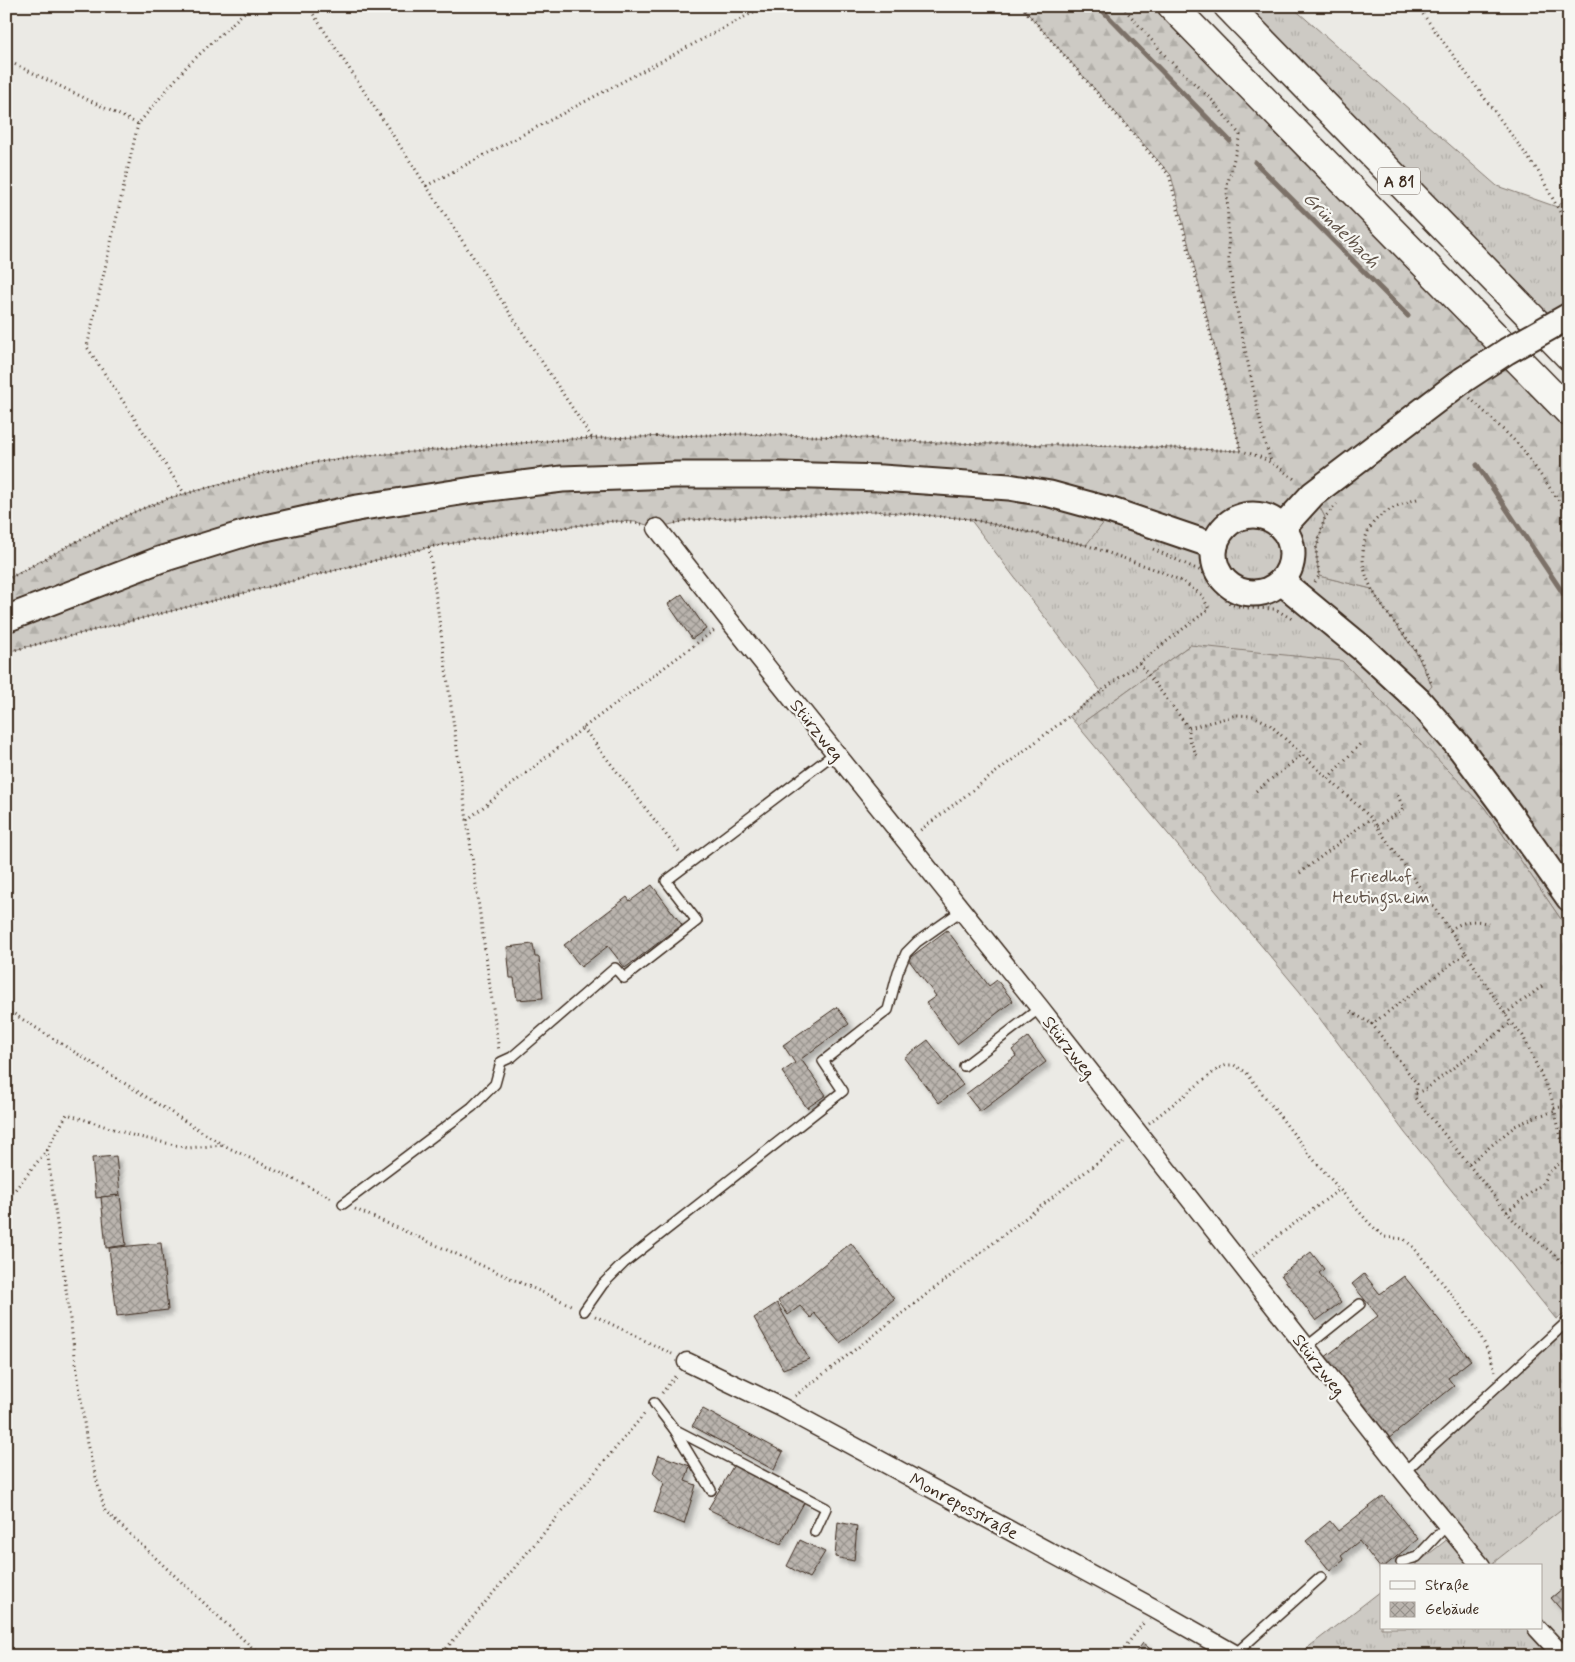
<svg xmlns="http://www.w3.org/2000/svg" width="1575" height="1662" viewBox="0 0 1575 1662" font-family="Mynerve,sans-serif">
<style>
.built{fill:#dcdad4}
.grass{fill:url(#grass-tufts);stroke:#847a71}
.forest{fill:url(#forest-firs);stroke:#847a71}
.cemetery{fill:url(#cemetery-stones);stroke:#847a71}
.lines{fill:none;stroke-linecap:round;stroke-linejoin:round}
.stream{stroke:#7c7167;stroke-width:5}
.building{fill:url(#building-cross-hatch);stroke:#3b2a1e;filter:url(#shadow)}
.service-casing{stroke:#3b2a1e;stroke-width:12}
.minor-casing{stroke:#3b2a1e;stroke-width:21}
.secondary-casing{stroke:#3b2a1e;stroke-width:29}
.motorway-casing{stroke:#3b2a1e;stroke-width:31}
.path{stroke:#3b2a1e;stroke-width:3;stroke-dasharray:1 4;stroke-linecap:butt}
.service{stroke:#f6f6f2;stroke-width:9}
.minor{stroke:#f6f6f2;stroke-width:18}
.secondary{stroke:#f6f6f2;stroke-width:25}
.motorway{stroke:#f6f6f2;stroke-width:28}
.secondary-bridge-casing{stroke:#3b2a1e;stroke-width:29;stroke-linecap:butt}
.secondary-bridge{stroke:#f6f6f2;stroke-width:25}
.labels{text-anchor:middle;stroke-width:4.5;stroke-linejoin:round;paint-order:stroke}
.shield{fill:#f6f6f2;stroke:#73675e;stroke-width:1}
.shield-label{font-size:16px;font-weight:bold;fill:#3b2a1e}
.street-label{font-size:18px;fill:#3b2a1e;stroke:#f6f6f2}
.park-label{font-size:18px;fill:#605248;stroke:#f6f6f2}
.water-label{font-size:19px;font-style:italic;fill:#615449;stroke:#f6f6f2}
</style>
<defs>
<pattern id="grass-tufts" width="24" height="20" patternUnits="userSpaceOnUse" patternTransform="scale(1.25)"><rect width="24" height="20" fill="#cdcac4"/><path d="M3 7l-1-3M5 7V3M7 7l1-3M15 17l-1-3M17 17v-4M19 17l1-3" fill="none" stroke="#b1aea8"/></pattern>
<pattern id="forest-firs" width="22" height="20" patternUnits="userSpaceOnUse" patternTransform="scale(1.25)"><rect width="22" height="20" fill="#cdcac4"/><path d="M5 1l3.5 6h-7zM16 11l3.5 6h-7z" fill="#b1aea8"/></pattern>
<pattern id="cemetery-stones" width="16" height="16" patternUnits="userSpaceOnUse" patternTransform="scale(1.25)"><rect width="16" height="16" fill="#cdcac4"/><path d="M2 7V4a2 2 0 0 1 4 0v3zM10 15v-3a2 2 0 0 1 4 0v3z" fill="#b1aea8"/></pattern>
<pattern id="building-cross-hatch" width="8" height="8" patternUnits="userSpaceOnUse" patternTransform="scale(1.25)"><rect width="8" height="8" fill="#bab4ae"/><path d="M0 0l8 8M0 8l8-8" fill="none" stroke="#98938d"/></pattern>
<filter id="shadow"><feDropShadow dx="4.5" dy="4.5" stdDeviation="2.5" flood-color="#0004"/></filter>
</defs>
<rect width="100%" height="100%" fill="#ebeae5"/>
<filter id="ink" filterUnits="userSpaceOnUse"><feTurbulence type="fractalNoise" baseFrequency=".02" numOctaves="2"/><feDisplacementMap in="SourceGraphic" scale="10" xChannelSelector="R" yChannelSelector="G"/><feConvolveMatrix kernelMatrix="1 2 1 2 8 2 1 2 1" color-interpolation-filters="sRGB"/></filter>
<g filter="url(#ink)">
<!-- built -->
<path class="built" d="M1569 1503V1656L1541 1628V1566H1489Z"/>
<!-- grass -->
<g class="grass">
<path d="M1228 6H1291L1497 186 1557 207 1569 196V356Z"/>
<path d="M1313 494 1325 517 1316 550 1319 576 1372 589 1382 606 1416 652 1432 686 1569 898V931L1484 807 1190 645 1078 726 1069 716 1101 691 970 519 1085 545 1112 511 1219 535C1235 515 1249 511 1273 520Z"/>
<path d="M1569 1320V1503L1489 1566H1414L1454 1534 1404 1472Z"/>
<path d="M1381 1591V1628H1538L1563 1656H1297Z"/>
</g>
<!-- forest -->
<path class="forest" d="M1021 6H1172L1569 413V898L1419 701 1432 686 1416 652 1382 606 1372 589 1319 576 1316 550 1325 517 1313 494 1273 520C1249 511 1235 515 1219 535L1113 511 1086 545 970 519 875 511 688 520 657 528 637 522 614 521 510 534 429 547 6 652V580L94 532 134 512 169 498 267 472 310 463 375 455 570 439 741 434 848 437 938 443 1127 446 1241 451 1171 175Z"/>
<!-- cemetery -->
<path class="cemetery" d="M1190 645 1342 661 1484 807 1569 931V1312L1556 1319 1405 1133 1300 992 1078 726Z"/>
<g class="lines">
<!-- stream -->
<g class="stream">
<path d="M1098 6 1230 141"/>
<path d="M1255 162 1408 316"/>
<path d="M1477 465 1569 602"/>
</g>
</g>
<!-- building -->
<g class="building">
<path d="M682 594 706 629 692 639 668 604Z"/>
<path d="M652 885 682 925 625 968 608 946 581 967 564 945 627 897 630 901Z"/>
<path d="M947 930 989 986 997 980 1013 1001 957 1044 926 1003 936 996 908 959Z"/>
<path d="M533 944 535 957H539L543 998 517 1000 514 978H510L507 947Z"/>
<path d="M837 1007 849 1024 801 1059 826 1095 807 1108 782 1072 795 1063 783 1045Z"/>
<path d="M1028 1037 1046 1062 980 1112 966 1094 1016 1056 1012 1050Z"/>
<path d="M928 1040 963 1085 939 1103 904 1058Z"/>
<path d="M116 1156 120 1195 96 1198 92 1158Z"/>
<path d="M120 1195 126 1245 106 1248 101 1197Z"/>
<path d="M161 1243 168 1310 117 1316 109 1248Z"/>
<path d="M851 1243 894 1299 840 1343 814 1313 811 1318 800 1306 788 1315 778 1301Z"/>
<path d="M1311 1252 1324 1269 1319 1273 1341 1302 1316 1321 1281 1275Z"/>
<path d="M1364 1274 1380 1294 1404 1276 1471 1360 1448 1378 1454 1386 1388 1439 1324 1358 1378 1316 1352 1284Z"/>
<path d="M777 1303 809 1359 783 1369 754 1318Z"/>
<path d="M703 1409 783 1452 774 1470 692 1426Z"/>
<path d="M659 1455 690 1466 685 1481 696 1485 684 1524 654 1512 664 1483 653 1473Z"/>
<path d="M735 1463 805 1501 781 1544 708 1509Z"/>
<path d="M1383 1496 1418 1539 1385 1566H1381V1569L1359 1541 1341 1556 1344 1560 1330 1571 1306 1541 1330 1521 1338 1531Z"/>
<path d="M838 1522 857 1526 854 1561 835 1557Z"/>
<path d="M800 1540 825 1552 809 1578 787 1566Z"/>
<path d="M1569 1583V1619L1551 1598Z"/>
<path d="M1143 1643 1155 1653 1153 1656H1133Z"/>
</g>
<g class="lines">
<!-- service casing -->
<g class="service-casing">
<g id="service">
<path d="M964 1066 1040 1008"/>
<path d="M343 1204 472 1107 495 1084 501 1062 512 1057 615 968 624 978 697 921 666 881 835 753"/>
<path d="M584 1311 603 1284 624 1263 843 1091 823 1061 888 1010 898 972 906 953 917 942 961 911"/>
<path d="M1305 1348 1360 1304"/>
<path d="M654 1403 674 1429 826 1508 815 1532"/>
<path d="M674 1429 711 1490"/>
<path d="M1404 1472 1569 1320"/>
<path d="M1401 1562 1417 1557 1446 1526"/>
<path d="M1235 1654 1321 1577"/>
</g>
</g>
<!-- minor casing -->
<g class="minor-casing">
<g id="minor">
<path d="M657 528 729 620 1040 1008 1404 1472 1481 1566"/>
<path d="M687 1362 781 1407 1155 1609 1238 1656"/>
<path d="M1537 1628 1563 1656"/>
</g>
</g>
<!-- secondary casing -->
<g class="secondary-casing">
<g id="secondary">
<circle cx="1253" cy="554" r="39"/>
<path d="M1282 528 1313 494 1463 380"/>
<path d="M1282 582 1363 649 1419 701 1461 749 1514 820 1569 898"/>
<path d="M6 619 159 560 256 530 357 508 473 490 562 479 675 475H779L882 478 1009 487 1050 494 1112 511 1215 546"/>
</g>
</g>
<!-- motorway casing -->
<g class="motorway-casing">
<g id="motorway">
<path d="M1172 6 1569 412"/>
<path d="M1228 6 1569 356"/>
</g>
</g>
<!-- path -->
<g class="path">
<path d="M308 6 592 438"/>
<path d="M1021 6 1169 175 1241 451"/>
<path d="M1122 6 1168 59 1214 102 1240 135 1227 186 1229 263 1234 296 1264 440 1271 461"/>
<path d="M1417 6 1538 171 1569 229"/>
<path d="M6 60 138 124 187 66 251 6"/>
<path d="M138 124 87 347 184 493"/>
<path d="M426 186 765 6"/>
<path d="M1470 398 1520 446 1569 515"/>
<path d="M1417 499C1405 503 1392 507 1382 515 1373 521 1368 529 1365 540 1353 583 1394 618 1416 651 1422 661 1426 672 1431 682"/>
<path d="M675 523 688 520 875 511 970 519 1086 545 1157 570 1182 581 1202 595 1209 609 918 832"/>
<path d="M429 547 499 1051"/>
<path d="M1153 549 1201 571 1230 604 1246 608 1275 609 1292 619"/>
<path d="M6 580 94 532 134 512 169 498 267 472 310 463 375 455 570 439 741 434 848 437 938 443 1127 446 1241 451C1266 457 1277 466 1297 481"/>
<path d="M1315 582 1319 576 1316 550 1325 517 1337 504"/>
<path d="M6 652 429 547 510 534 614 521 642 524"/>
<path d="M1139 663 1189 728V738L1197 756"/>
<path d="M583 728 681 854"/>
<path d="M1189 728 1237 715 1253 716 1268 723 1371 818 1466 953 1372 1024 1417 1084 1415 1098 1515 1222 1565 1264 1569 1261"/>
<path d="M1328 778 1362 742"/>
<path d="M1256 791 1302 755"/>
<path d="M467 820 583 728 716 629"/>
<path d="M1377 826 1402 811 1403 807 1397 794"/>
<path d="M1300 873 1371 818"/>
<path d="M1450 930C1461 922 1475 918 1488 924"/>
<path d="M1466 953 1511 1023 1523 1036 1551 1096 1566 1158 1565 1189 1569 1193"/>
<path d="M6 1009 223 1145 334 1199"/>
<path d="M1351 1012 1372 1024"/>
<path d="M1505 1014 1545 984"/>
<path d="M1416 1093 1426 1089 1511 1023"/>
<path d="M1554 1108 1569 1106"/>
<path d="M1149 1123 1219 1068 1227 1065H1234L1246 1072 1308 1153 1370 1224 1384 1237 1404 1239 1414 1248C1442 1284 1484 1327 1495 1371"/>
<path d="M47 1150 87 1444 105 1511 261 1656"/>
<path d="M1469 1164 1515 1126 1535 1117 1555 1111"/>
<path d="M6 1201 47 1150 67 1114 135 1136 188 1148 223 1145"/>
<path d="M355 1209 573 1306"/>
<path d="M1507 1212 1542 1184 1548 1173 1566 1158"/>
<path d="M1253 1255 1340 1189"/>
<path d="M595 1316 672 1354"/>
<path d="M662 1393 676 1375"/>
<path d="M795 1396 1124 1142"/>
<path d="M440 1656 646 1412"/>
<path d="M1118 1656 1145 1621"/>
</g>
<!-- service -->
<use href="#service" class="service"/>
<!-- minor -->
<use href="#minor" class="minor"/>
<!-- secondary -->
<use href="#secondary" class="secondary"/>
<!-- motorway -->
<use href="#motorway" class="motorway"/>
<!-- secondary-bridge casing -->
<g class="secondary-bridge-casing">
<path id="secondary-bridge" d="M1463 380 1507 351 1569 316"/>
</g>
<!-- secondary-bridge -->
<use href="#secondary-bridge" class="secondary-bridge"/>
</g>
</g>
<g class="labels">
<!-- shield labels -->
<rect class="shield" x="1378" y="167.5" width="42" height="27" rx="4"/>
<g class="shield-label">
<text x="1399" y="187">A 81</text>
</g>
<!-- street labels -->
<g class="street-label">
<text transform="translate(817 730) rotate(51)" y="6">Stürzweg</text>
<text transform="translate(1069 1047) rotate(52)" y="6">Stürzweg</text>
<text transform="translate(1319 1365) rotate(52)" y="6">Stürzweg</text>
<text transform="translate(964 1506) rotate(28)" y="6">Monreposstraße</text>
</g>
<!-- park labels -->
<g class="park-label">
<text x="1381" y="882">Friedhof<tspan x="1381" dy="21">Heutingsheim</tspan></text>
</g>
<!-- water labels -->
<g class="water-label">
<text transform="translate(1342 229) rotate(45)" y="7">Gründelbach</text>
</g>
</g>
<!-- margin -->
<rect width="1575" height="1662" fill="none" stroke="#f6f6f2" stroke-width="25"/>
<rect x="12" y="12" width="1550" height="1637" fill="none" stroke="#3b2a1e" stroke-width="2" filter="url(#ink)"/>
<!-- legend -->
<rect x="1380" y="1564" width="162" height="65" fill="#f6f6f2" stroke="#aba49d"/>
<rect x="1390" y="1581" width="25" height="8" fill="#f6f6f2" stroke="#aba49d"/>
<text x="1425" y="1590" font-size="15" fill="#3b2a1e">Straße</text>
<rect x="1390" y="1602" width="25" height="15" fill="url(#building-cross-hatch)" stroke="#aba49d"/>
<text x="1425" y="1614" font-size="15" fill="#3b2a1e">Gebäude</text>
</svg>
